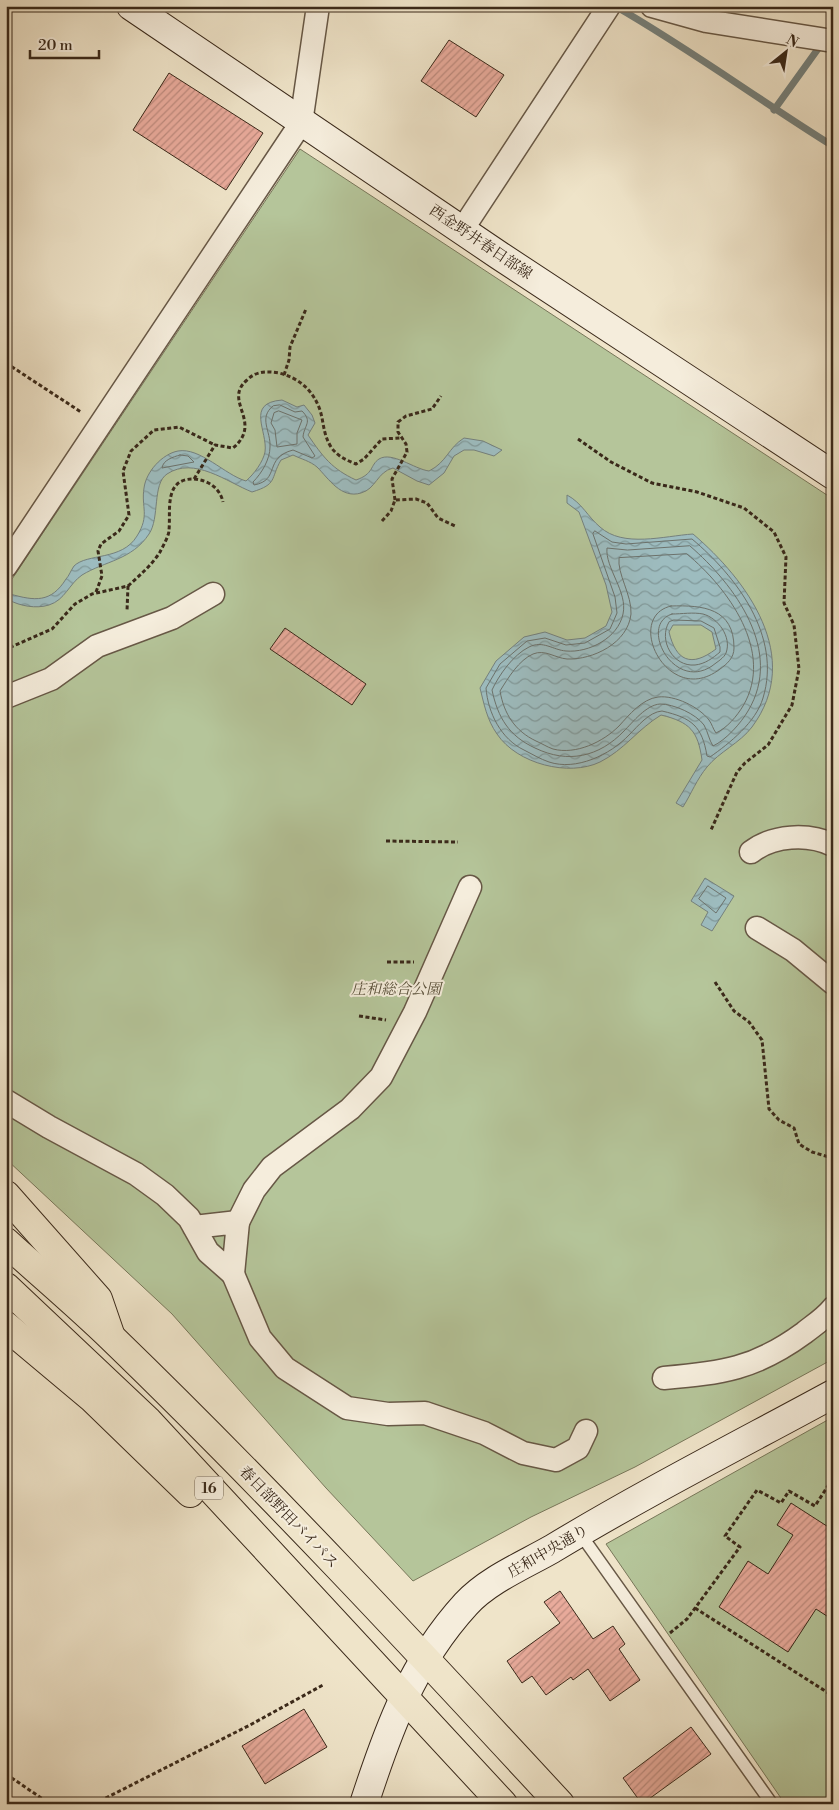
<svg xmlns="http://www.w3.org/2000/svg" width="839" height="1810" viewBox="0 0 839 1810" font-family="'Libre Bodoni','Noto Serif JP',serif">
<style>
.park{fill:#b5c59a;stroke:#78775a}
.water{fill:url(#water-waves);stroke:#75817d;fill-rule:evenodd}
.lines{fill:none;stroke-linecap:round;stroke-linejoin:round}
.shore{stroke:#6c726c;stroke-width:1}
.stream{stroke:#75817d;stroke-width:7}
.building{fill:url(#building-hatch);stroke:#3a291a}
.lane-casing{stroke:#675846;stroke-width:14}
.street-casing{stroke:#675846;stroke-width:25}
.secondary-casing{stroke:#3a291a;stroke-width:30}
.highway-casing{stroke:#3a291a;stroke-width:30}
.path{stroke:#3a291a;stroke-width:3;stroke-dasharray:4 2.5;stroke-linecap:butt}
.lane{stroke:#f5eddc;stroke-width:11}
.street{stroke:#f5eddc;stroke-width:22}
.secondary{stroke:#f5eddc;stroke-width:28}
.highway{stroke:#efe4c9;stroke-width:28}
.labels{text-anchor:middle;stroke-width:4;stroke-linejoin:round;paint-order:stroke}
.shield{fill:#f5eddc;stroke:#726454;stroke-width:1}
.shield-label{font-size:14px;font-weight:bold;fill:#3a291a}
.street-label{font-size:15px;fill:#3a291a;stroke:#f5eddc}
.park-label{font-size:15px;font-style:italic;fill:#59503a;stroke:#f5eddc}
</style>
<defs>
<pattern id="water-waves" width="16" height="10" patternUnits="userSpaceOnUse" patternTransform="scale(1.25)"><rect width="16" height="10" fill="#9dbcbf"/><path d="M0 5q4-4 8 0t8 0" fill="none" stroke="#81999a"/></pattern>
<pattern id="building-hatch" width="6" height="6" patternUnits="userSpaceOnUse" patternTransform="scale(1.25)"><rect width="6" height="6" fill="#e9ab9c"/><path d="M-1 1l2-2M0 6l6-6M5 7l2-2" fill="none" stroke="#be8b7e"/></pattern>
</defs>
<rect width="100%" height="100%" fill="#efe4c9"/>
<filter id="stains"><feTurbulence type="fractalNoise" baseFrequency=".004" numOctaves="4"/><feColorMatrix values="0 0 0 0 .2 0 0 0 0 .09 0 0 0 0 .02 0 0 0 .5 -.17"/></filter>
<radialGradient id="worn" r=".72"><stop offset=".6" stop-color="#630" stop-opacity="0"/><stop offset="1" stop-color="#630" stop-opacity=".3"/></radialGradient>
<!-- park -->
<g class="park">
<path d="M300 149 833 499V1359L635 1467 531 1517 413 1581 326 1488 172 1314 6 1159V588Z"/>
<path d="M833 1417V1804H785L606 1544Z"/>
</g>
<!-- water -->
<g class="water">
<path d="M282 400 297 407 304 405 312 415 315 423 308 435C323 457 332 469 356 480 374 474 370 465 379 459 392 451 414 469 429 471 447 462 448 448 464 438L483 441 502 450 494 456 474 450H464L454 456 444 473 429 485 417 481 393 468C377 472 376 489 361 493 341 499 329 479 317 467 310 461 301 459 293 455L281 460C270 479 278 484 252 492 227 482 194 456 167 474 152 484 160 518 149 534 132 560 105 561 82 575 69 584 65 600 49 605 36 609 20 606 9 600L10 594C35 601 51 603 66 579 69 576 71 570 74 566 87 553 122 561 137 536 150 515 141 508 144 488 146 472 162 454 178 451 200 447 225 475 246 481 254 474 263 462 265 452 268 431 245 403 282 400Z"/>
<path d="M567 495C582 503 588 517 600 527 623 548 664 536 693 534 747 580 804 657 752 727 740 743 719 752 707 767 697 779 691 794 683 807L676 803 702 760C698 731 690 722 661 715 638 729 624 750 600 762 569 777 517 764 497 734 487 720 484 704 480 688L496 661 524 637 545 632 567 640 585 638 606 626 612 612 606 585 579 512 567 503ZM673 625H701L712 632 716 649C691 668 676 661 669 632Z"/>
<path d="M705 878 734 896 712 931 701 925 708 912 691 901Z"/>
</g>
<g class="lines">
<!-- shore -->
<g class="shore">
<path d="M280 405 295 412 302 411C313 422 304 425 303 437L315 456 312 458 293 450C263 458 281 480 254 485L253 482C262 473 270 459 270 447 271 431 258 418 273 406Z"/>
<path d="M279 411 302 420 297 433V444L277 447 275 430 271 423 274 413Z"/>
<path d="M180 455 188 456 194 462 162 468C163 460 173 457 180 455Z"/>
<path d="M595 531 612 542 626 544 692 539C736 576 782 636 763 698 756 722 730 743 710 757L707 756C702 726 692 718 662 711 649 712 638 726 629 735 610 755 576 771 549 762 540 759 532 754 524 750 501 739 488 713 486 688L500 664 527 641 545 638 566 645 585 643 610 629 617 613 615 597 593 534Z"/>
<path d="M690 546C735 585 784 651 748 711 741 723 726 740 713 746 709 740 708 732 704 725 696 714 674 704 660 704 646 705 633 722 624 731 599 757 568 764 535 748 509 736 498 718 492 690 499 675 513 655 529 647 543 640 553 650 566 651 589 653 618 638 623 614 628 592 605 568 607 548L627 550Z"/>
<path d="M687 554C728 588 775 652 743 706 737 716 727 728 716 733 713 729 712 724 709 720 699 707 675 695 658 697 642 699 629 715 619 726 603 742 576 755 553 749 547 747 541 743 536 741 515 731 504 714 500 691 508 678 519 660 533 654 545 649 555 658 567 659 593 660 628 643 631 614 632 595 617 574 619 558Z"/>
<path d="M671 606C703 605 734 608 734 648 734 658 727 664 720 669 668 709 623 617 671 606Z"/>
<path d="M672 614C682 614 693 612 703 614 718 618 732 637 726 653 724 658 717 662 712 666 673 692 638 624 672 614Z"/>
<path d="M674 620 701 621 714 628 720 647V652C713 658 705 664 695 665 673 667 658 640 669 622Z"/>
<path d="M708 886 726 898 716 913 699 899Z"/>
</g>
<!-- stream -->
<g class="stream">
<path d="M615 6C690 49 759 100 833 146"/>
<path d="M774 110 833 28"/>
</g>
</g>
<!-- building -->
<g class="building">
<path d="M449 40 504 75 476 117 421 81Z"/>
<path d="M169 73 263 133 226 190 133 130Z"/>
<path d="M285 628 366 684 352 705 270 649Z"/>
<path d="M791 1503 833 1530V1620L816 1609 788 1652 719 1607 748 1561 768 1574 793 1535 777 1525Z"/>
<path d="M560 1591 593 1639 613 1626 625 1644 619 1649 640 1680 610 1701 588 1669 573 1680 571 1677 546 1695 532 1676 522 1683 507 1661 560 1623 544 1602Z"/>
<path d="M304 1709 327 1747 265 1784 242 1746Z"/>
<path d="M691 1727 711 1754 642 1804 623 1778Z"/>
</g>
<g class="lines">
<!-- lane casing -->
<g class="lane-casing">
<path id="lane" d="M579 1532 772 1804"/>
</g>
<!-- street casing -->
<g class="street-casing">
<g id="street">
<path d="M652 6 706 21 833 41"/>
<path d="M462 230 609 6"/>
<path d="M6 566 301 123 318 6"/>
<path d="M6 697 51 679 97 646 172 618 213 594"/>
<path d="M751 852C773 835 808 833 833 845"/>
<path d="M757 928 793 950 833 983"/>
<path d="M6 1101 49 1127 136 1174 165 1195 189 1218 208 1252 233 1274 238 1222 194 1227"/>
<path d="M238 1222 254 1190 272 1167 350 1109 381 1077 415 1012 470 887"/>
<path d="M233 1274 260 1338 285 1368 347 1408 388 1414 425 1413 484 1433 523 1453 556 1460 578 1448 586 1431"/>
<path d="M664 1378C722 1373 755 1369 804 1333 814 1325 825 1318 833 1308"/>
</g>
</g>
<!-- secondary casing -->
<g class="secondary-casing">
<g id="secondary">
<path d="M131 6 500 256 833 475"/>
<path d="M364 1804C388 1730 412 1663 466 1604 488 1580 524 1565 552 1549 643 1494 739 1445 833 1394"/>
</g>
</g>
<!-- highway casing -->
<g class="highway-casing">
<g id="highway">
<path d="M6 1195 98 1299 110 1334"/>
<path d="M6 1242C41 1274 78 1305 112 1338 267 1488 414 1646 560 1804"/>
<path d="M6 1287 148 1421 503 1804"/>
<path d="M6 1326 92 1398 190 1493"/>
</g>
</g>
<!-- path -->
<g class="path">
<path d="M6 363 81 412"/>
<path d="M284 375 289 360 290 347 306 309"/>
<path d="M578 439 611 462 652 483 697 492 744 508 774 532 786 557 784 603 794 625 799 669 792 705 768 745 745 763 737 772 711 830"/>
<path d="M194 479C208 480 220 488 223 502"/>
<path d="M395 500 392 479 407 452 406 444 398 432V422L406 416 432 409 441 396"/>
<path d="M382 521 391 511 395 500 416 499 427 503 438 518 455 526"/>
<path d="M128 586C140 575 152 565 160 552 163 546 169 536 169 530 171 512 163 478 194 479L215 445 233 448C264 422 222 401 247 380 256 371 267 371 279 373 299 378 313 390 320 410 324 423 323 434 331 447 337 456 346 460 356 464L364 459 382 439 400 438"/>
<path d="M96 592 102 576 98 551 101 544 119 531 129 515 123 471 131 451 154 430 179 427 215 445"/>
<path d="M6 653 11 647 52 629 75 604 92 594 128 586 127 611"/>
<path d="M386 841 458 842"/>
<path d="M387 962H414"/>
<path d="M715 982 734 1011 749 1022 762 1040 769 1109 779 1120 794 1128 799 1144 812 1152 829 1157 833 1165"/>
<path d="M359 1016 386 1020"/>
<path d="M695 1608 833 1696"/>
<path d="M670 1633 687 1619 740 1547 725 1536 757 1490 781 1503 789 1491 815 1506 833 1478"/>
<path d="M6 1774 50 1804"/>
<path d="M94 1804 250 1725 323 1685"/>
</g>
<!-- lane -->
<use href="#lane" class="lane"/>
<!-- street -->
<use href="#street" class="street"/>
<!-- secondary -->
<use href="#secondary" class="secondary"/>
<!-- highway -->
<use href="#highway" class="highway"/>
</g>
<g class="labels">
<!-- shield labels -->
<rect class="shield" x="195" y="1476.5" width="28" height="23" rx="4"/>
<g class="shield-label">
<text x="209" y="1493">16</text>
</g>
<!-- street labels -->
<g class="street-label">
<text transform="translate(481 242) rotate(34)" y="5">西金野井春日部線</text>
<text transform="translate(289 1517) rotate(46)" y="5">春日部野田バイパス</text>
<text transform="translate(548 1551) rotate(-30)" y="5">庄和中央通り</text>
</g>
<!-- park labels -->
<g class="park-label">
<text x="396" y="994">庄和総合公園</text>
</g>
</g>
<!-- margin -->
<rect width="839" height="1810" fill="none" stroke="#efe4c9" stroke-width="25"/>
<rect x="8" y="8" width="824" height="1795" fill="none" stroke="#3a291a" stroke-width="2.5"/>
<rect x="12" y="12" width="814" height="1785" fill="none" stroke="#3a291a"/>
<!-- north arrow -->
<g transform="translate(786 52) rotate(30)" stroke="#f5eddc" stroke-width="4" paint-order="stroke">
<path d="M0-4L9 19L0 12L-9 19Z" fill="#3a291a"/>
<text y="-8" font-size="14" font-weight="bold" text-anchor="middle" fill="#3a291a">N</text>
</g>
<!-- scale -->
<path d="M30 50v8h69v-8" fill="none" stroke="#3a291a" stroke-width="2.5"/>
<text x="38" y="50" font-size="15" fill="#3a291a" stroke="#f5eddc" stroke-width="4" paint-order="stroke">20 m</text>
<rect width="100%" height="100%" filter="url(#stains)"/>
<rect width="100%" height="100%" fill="url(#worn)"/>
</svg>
